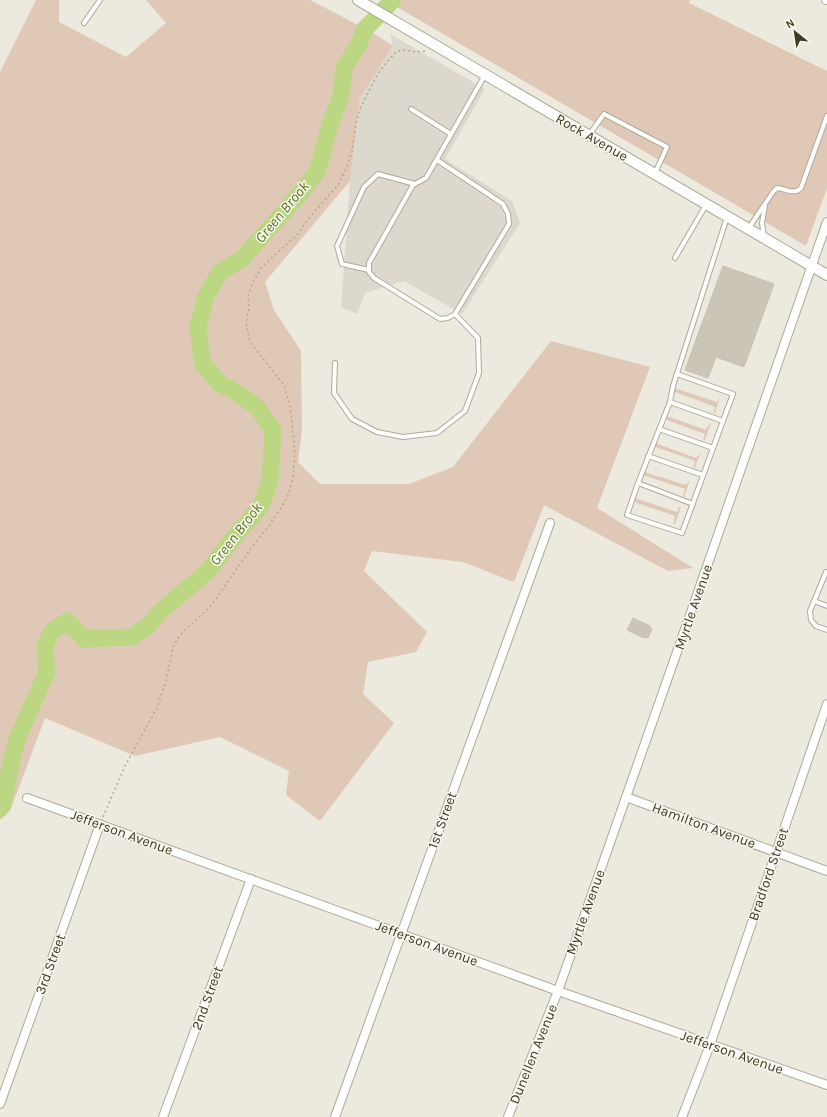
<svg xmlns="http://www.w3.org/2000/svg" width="827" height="1117" viewBox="0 0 827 1117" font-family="Karla,sans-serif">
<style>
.built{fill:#dcd8cd}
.green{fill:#e0c8b6}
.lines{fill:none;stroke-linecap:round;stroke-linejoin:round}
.river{stroke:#bbd781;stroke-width:17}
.building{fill:#cac5b7;stroke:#c6c1b1}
.service-casing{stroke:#adaa9a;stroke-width:6}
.minor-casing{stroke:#adaa9a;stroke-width:10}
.tertiary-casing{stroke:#adaa9a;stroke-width:12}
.path{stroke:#b3ab7c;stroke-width:1.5;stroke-dasharray:2 3;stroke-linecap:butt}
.service{stroke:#fff;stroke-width:4}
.minor{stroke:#fff;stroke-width:8}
.tertiary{stroke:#fff;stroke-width:10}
.labels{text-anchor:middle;stroke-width:3;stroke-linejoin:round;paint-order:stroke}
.street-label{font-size:14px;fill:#3e3b1e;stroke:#f8f6f0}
.water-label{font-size:15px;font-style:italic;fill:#567a13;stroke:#f8f6f0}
</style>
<rect width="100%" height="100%" fill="#ece9df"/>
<!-- built -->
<path class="built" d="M390 34 485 89 445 159 512 201 520 223 462 314 404 281 365 293 357 314 341 307 350 181 360 98 393 46Z"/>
<!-- green -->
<g class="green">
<path d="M36 0H59V22L126 57 166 23 146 0H310L370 31 393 46 360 98 350 181 265 282 274 310 301 351 302 430 298 462 320 484H409L453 467 551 341 650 367 597 508 693 568 668 571 544 505 514 582 463 562 372 551 364 571 427 632 416 652 368 662 363 694 394 723 320 821 286 795 289 771 220 737 135 756 45 718 10 811 0 820V72Z"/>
<path d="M396 0H690L689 3 827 71V188L806 246 397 7Z"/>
<path d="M674 388 717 402 720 396 715 413H713L715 407 673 391Z"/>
<path d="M665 408 664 415 706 430 710 423H711L705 440H703L705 434 664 419 659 425Z"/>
<path d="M655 443 696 458 701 452 694 469H693L695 461 653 446Z"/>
<path d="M644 472 686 485 690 480 684 497 683 496 685 489 643 475Z"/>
<path d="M635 498 677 512 679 507H681L675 524H673L675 516 634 502 630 509Z"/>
</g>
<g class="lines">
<!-- river -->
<path class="river" d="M0 809 3 804 11 763 17 739 47 672 45 646 52 631 68 621 84 639 131 637 148 626 162 610 208 571 236 535 261 506 270 480 273 430 258 408 236 392 220 384 202 362 198 326 206 296 220 272 242 259 298 196 318 170 329 128 341 95 344 68 359 44 364 30 393 0"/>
</g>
<!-- building -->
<g class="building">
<path d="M723 266 774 284 744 367 716 357 708 378 685 370Z"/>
<path d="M633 618 650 626V628L652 629 648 638 645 637 644 638 627 630Z"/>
</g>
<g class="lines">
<!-- service casing -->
<g class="service-casing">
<g id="service">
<path d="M84 23 100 0"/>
<path d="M411 109 451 134"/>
<path d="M589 135 604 114 667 147 655 173"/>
<path d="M437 160 503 204 508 214 509 224 455 314 448 318 440 319 374 278 369 272V263L413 185 426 178 485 75"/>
<path d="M748 229 773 192 777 188C786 189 794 195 801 188L827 116"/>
<path d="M764 237 762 223 765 206"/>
<path d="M675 258 706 205"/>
<path d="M369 270 342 264 337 246 364 187 378 174 415 184"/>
<path d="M335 363 334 393 352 419 377 432 403 437 437 433 465 411 479 373 478 338 455 314"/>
<path d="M670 402 723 421 733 394 677 374"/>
<path d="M723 421 682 533 627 515 638 483 670 402 673 386 727 217"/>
<path d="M659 429 713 448"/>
<path d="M648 456 703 475"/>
<path d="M638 483 693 504"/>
<path d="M827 572H826L810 611 811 620 816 626 827 630"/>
<path d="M814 601 827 606"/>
</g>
</g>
<!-- minor casing -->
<g class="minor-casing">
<g id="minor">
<path d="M826 0H827"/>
<path d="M626 797 827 871"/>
<path d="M27 798 558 991 827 1085"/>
<path d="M0 1104 100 824"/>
<path d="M163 1117 251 879"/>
<path d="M335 1117 550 523"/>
<path d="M508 1117 558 991 697 595 827 222"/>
<path d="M682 1117 710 1045 827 704"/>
</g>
</g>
<!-- tertiary casing -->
<g class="tertiary-casing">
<path id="tertiary" d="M358 0 827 275"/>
</g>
<!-- path -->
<path class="path" d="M103 817 125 766 157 708 166 681 173 647 180 635 211 606 252 547 269 526 284 503 289 493 293 476 295 453 290 405 284 385 250 342 246 323 249 309 248 296 253 282 261 268 277 253 298 234 307 220 338 185 346 169 352 151 356 123 360 109 377 75 387 62 397 51 405 50 416 52 426 51"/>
<!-- service -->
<use href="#service" class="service"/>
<!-- minor -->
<use href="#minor" class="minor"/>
<!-- tertiary -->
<use href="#tertiary" class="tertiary"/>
</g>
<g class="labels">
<!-- street labels -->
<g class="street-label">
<text transform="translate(592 137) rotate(30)" y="5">Rock Avenue</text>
<text transform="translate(693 607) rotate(-71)" y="5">Myrtle Avenue</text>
<text transform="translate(442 820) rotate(-70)" y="5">1st Street</text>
<text transform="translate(704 825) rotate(20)" y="5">Hamilton Avenue</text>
<text transform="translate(122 832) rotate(20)" y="5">Jefferson Avenue</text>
<text transform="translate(768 874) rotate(-71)" y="5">Bradford Street</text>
<text transform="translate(585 912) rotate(-70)" y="5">Myrtle Avenue</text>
<text transform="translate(427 943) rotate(20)" y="5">Jefferson Avenue</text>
<text transform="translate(50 964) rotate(-70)" y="5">3rd Street</text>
<text transform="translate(207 998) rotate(-70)" y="5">2nd Street</text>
<text transform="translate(732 1052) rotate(19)" y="5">Jefferson Avenue</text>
<text transform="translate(533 1054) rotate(-68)" y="5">Dunellen Avenue</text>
</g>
<!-- water labels -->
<g class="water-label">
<text transform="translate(282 212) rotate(-50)" y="5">Green Brook</text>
<text transform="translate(236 534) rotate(-52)" y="5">Green Brook</text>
</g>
</g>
<!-- north arrow -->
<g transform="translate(795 32) rotate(330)" stroke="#f8f6f0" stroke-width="3" paint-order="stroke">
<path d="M0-3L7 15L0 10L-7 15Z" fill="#3e3b1e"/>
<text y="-6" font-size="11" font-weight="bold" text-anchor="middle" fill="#3e3b1e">N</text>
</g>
</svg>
